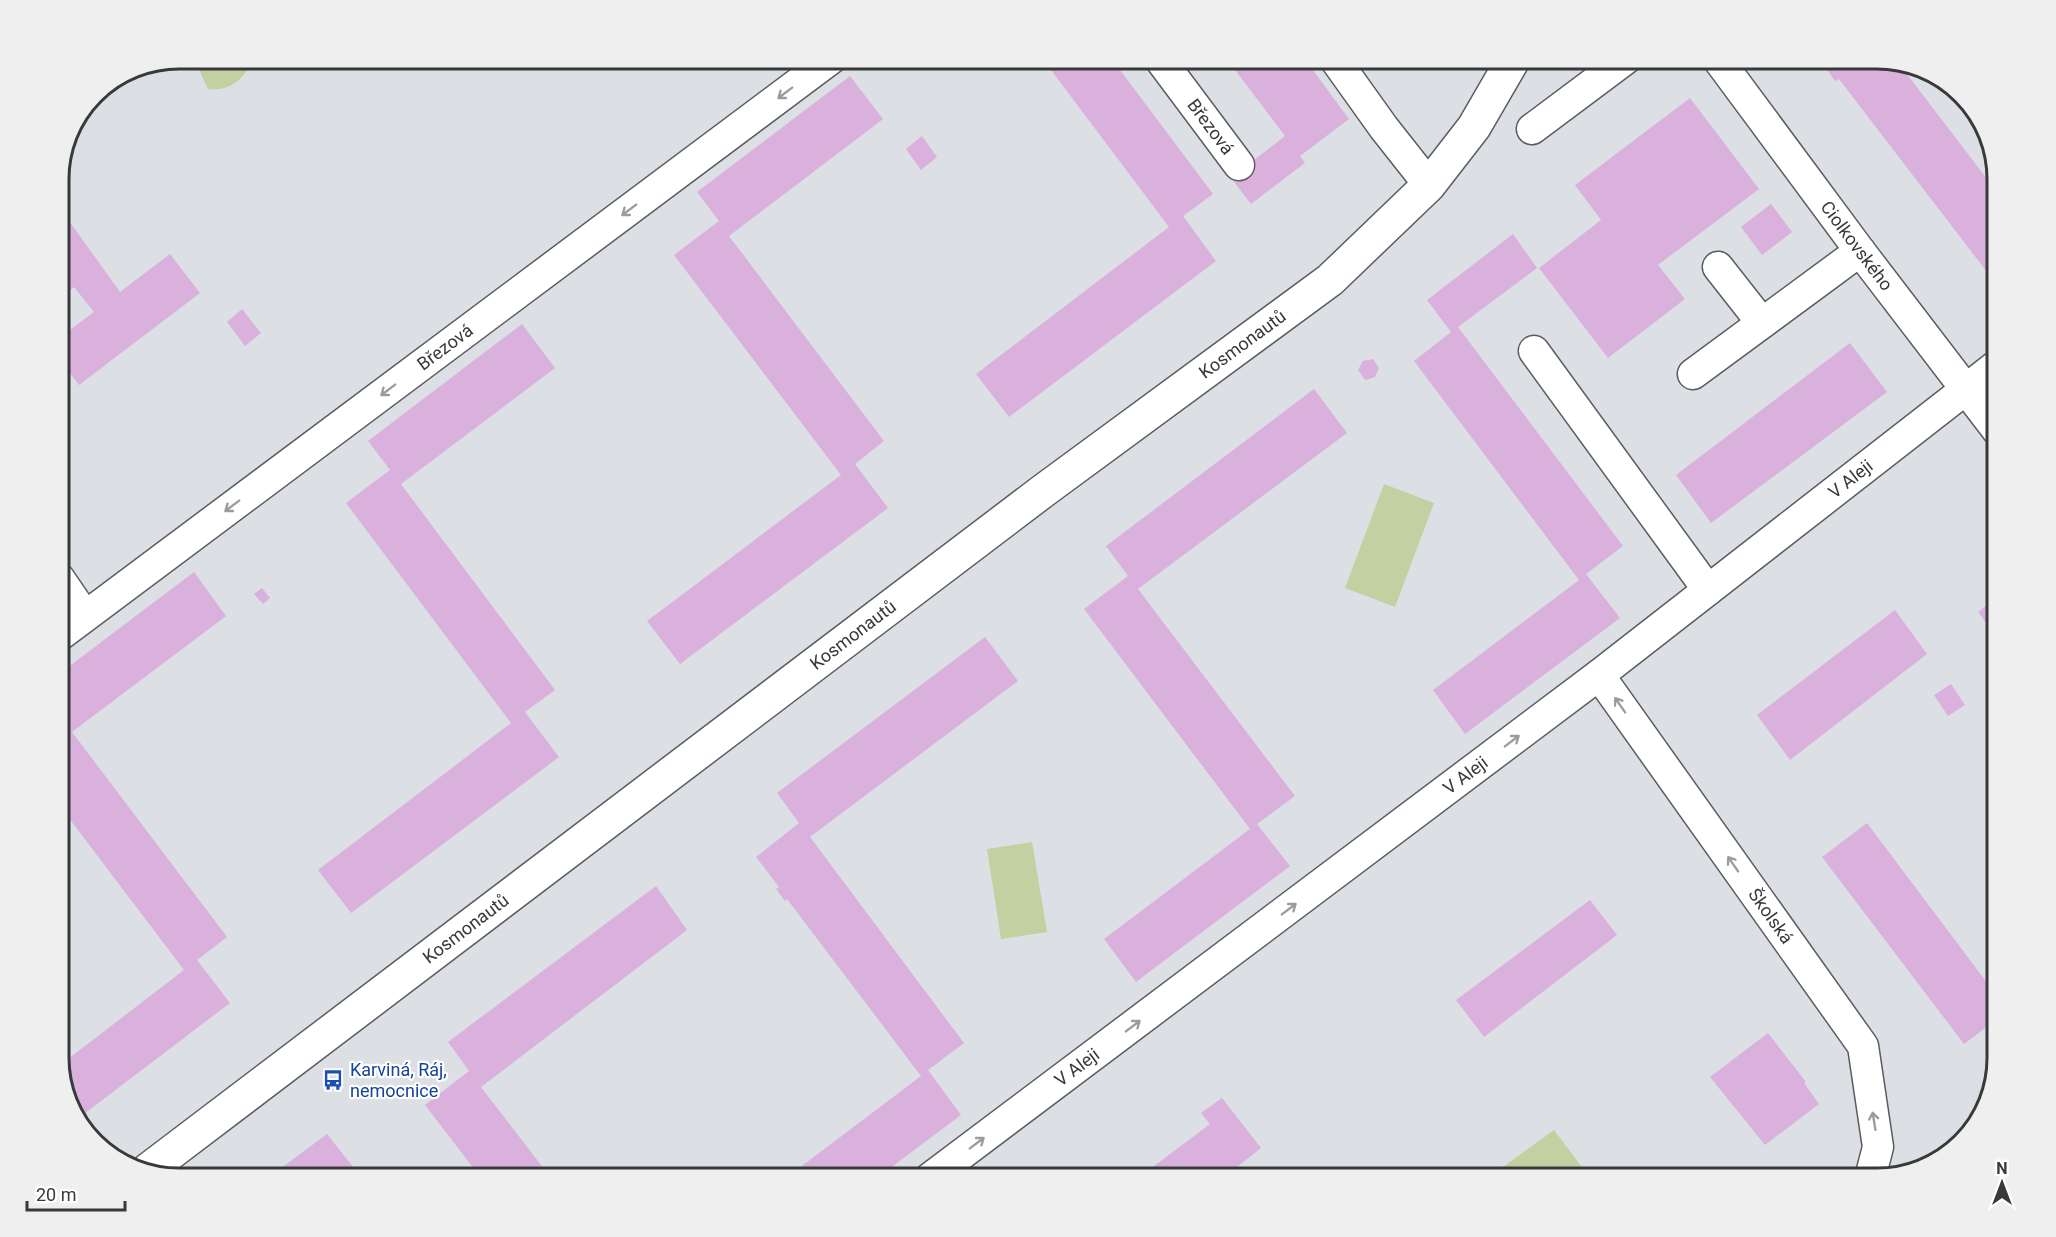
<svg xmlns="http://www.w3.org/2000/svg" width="2056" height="1237" viewBox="0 0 2056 1237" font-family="Roboto,sans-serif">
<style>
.green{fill:#c2d1a1}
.building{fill:#dab1dc}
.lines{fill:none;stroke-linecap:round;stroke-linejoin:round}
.street-casing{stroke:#5a5c60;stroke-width:33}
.secondary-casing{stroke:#5a5c60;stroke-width:36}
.street{stroke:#fff;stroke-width:30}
.secondary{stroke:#fff;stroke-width:33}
.oneway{stroke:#9c9c9d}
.labels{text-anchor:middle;stroke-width:4.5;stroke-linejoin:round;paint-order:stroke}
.street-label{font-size:18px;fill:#38393b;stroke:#fff}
.transit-label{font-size:18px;fill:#164399;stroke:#fff;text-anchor:start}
.rim{fill:none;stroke:#38393b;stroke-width:3}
</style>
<rect width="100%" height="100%" fill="#dcdfe4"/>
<!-- green -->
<g class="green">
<path d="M194 59H252C246 78 230 92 208 89Z"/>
<path d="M1384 484 1434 503 1395 607 1345 588Z"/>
<path d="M1032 842 1047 932 1001 939 987 849Z"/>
<path d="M1554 1130 1590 1178H1488Z"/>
</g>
<!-- building -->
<g class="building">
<path d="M1042 58H1111L1213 194 1183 216 1216 261 1009 417 976 374 1169 227Z"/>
<path d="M1226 58H1304L1349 119 1300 156 1305 163 1251 204 1231 178 1285 136Z"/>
<path d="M1819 58H1877L1900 65 1997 192V285L1839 79 1835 81Z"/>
<path d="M850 76 883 119 729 236 884 441 855 464 888 508 680 664 647 621 841 475 674 255 719 221 697 192Z"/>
<path d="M1690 98 1759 189 1658 265 1685 299 1608 358 1539 268 1601 220 1575 185Z"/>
<path d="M922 136 937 157 921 170 906 149Z"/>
<path d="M1771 204 1792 232 1762 255 1741 227Z"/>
<path d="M59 207 120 292 170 254 200 293 79 385 59 359V338L94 312 74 287 63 296 59 290Z"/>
<path d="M1513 234 1537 268 1458 327 1623 546 1586 574 1620 618 1465 734 1433 690 1579 580 1414 361 1451 332 1427 300Z"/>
<path d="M242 309 261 333 245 346 227 322Z"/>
<path d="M522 324 555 368 401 484 555 690 525 712 559 757 351 913 318 870 511 723 346 503 390 470 368 441Z"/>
<path d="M1850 343 1887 392 1711 523 1676 475Z"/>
<path d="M1373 359 1379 368 1375 377 1365 380 1358 370 1363 361Z"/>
<path d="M1314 389 1347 433 1138 589 1295 796 1257 824 1290 866 1136 982 1104 939 1250 829 1084 609 1128 576 1106 546Z"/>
<path d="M194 572 226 616 72 732 227 937 197 960 230 1003 76 1120 59 1066 184 970 59 805V719L61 717 59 714V674Z"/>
<path d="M262 588 270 598 263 604 254 594Z"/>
<path d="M1997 597V637L1978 612Z"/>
<path d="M1895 610 1927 654 1790 760 1757 715Z"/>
<path d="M985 637 1018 681 810 837 964 1043 928 1070 961 1115 877 1178H786L921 1076 787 899 785 901 776 889 779 887 756 857 799 823 777 793Z"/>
<path d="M1951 684 1965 705 1948 716 1934 695Z"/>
<path d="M1867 823 1997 996V1019L1964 1044 1822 857Z"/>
<path d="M656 886 687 930 481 1087 551 1178H481L425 1105 469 1071 448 1042Z"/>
<path d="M1590 900 1617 935 1484 1037 1456 1000Z"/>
<path d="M1768 1033 1806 1082 1804 1083 1819 1104 1765 1145 1710 1077Z"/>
<path d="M1222 1098 1261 1148 1223 1178H1138L1210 1124 1201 1113Z"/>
<path d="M327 1134 361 1177 268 1178Z"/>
</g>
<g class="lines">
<!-- street casing -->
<g class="street-casing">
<g id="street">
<path id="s1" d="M1159 58 1239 165"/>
<path d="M1334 58 1384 128 1429 185"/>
<path id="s2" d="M1717 58 1860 251 1997 430"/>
<path d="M1532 129 1627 58"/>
<path d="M1718 267 1762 323"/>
<path d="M1534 351 1708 590"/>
<path d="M1693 374 1860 251"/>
<path d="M59 578 85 616"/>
<path id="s3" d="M59 636 832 58"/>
<path id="s4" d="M1599 675 1863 1046 1878 1147 1870 1178"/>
<path id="s5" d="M930 1178 1599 675 1997 365"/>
</g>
</g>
<!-- secondary casing -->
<g class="secondary-casing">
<g id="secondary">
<path id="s6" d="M148 1170 1043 491 1330 280 1429 185 1474 127 1514 58"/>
</g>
</g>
<!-- street -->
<use href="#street" class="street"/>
<!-- secondary -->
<use href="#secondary" class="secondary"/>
</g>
<!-- one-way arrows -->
<defs><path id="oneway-shaft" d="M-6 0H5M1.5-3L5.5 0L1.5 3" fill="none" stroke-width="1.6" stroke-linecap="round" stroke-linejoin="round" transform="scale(1.5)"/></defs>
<g class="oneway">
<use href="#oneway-shaft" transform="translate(785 93) rotate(143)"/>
<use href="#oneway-shaft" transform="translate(629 210) rotate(143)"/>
<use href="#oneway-shaft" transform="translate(388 390) rotate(143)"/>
<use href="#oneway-shaft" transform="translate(232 506) rotate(143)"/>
<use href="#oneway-shaft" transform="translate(1620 705) rotate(-125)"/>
<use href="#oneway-shaft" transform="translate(1512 741) rotate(-37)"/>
<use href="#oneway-shaft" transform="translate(1733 864) rotate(-125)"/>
<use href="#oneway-shaft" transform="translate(1289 909) rotate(-37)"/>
<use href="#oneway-shaft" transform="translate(1133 1026) rotate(-37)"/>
<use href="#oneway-shaft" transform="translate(1874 1121) rotate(-99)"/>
<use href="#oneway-shaft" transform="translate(977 1143) rotate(-37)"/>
</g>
<!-- icons -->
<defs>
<g id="bus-bare" transform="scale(1.62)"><path d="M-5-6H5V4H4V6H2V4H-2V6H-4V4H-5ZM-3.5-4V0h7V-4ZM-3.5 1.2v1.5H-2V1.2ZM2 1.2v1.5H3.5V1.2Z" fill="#1a4fb4" stroke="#fff" stroke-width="2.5" paint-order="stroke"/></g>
</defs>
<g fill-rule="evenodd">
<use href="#bus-bare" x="333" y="1080"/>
</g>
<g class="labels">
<!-- street labels -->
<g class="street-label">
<text dy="6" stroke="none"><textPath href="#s1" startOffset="86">Březová</textPath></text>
<text dy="6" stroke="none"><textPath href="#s2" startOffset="234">Ciolkovského</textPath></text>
<text dy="6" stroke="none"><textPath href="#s6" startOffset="1371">Kosmonautů</textPath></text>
<text dy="6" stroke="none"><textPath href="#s3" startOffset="482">Březová</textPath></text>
<text dy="6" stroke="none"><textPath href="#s5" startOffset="1156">V Aleji</textPath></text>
<text dy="6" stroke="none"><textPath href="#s6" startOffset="885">Kosmonautů</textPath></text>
<text dy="6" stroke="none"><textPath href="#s5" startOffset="670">V Aleji</textPath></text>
<text dy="6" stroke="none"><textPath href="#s4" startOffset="296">Školská</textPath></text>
<text dy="6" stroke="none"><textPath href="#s6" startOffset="399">Kosmonautů</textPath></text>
<text dy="6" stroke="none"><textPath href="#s5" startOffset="184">V Aleji</textPath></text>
</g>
<!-- transit labels -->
<g class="transit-label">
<text x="350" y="1076">Karviná, Ráj,<tspan x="350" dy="21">nemocnice</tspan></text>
</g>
</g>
<!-- crop -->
<path d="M0 0H2056V1237H0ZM179 69H1877A110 110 0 0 1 1987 179V1058A110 110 0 0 1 1877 1168H179A110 110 0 0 1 69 1058V179A110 110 0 0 1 179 69Z" fill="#efefef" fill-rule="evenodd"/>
<path class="rim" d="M179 69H1877A110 110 0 0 1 1987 179V1058A110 110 0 0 1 1877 1168H179A110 110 0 0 1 69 1058V179A110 110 0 0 1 179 69Z"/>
<!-- north arrow -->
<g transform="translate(2002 1183)" stroke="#ffffff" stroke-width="4.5" paint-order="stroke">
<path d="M0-4.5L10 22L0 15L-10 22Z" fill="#38393b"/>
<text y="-9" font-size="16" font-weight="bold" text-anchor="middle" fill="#38393b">N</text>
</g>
<!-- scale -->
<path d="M27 1201v9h98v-9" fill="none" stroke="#38393b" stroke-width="3"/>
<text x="36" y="1201" font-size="18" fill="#38393b" stroke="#ffffff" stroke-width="4.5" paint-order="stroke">20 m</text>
</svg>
